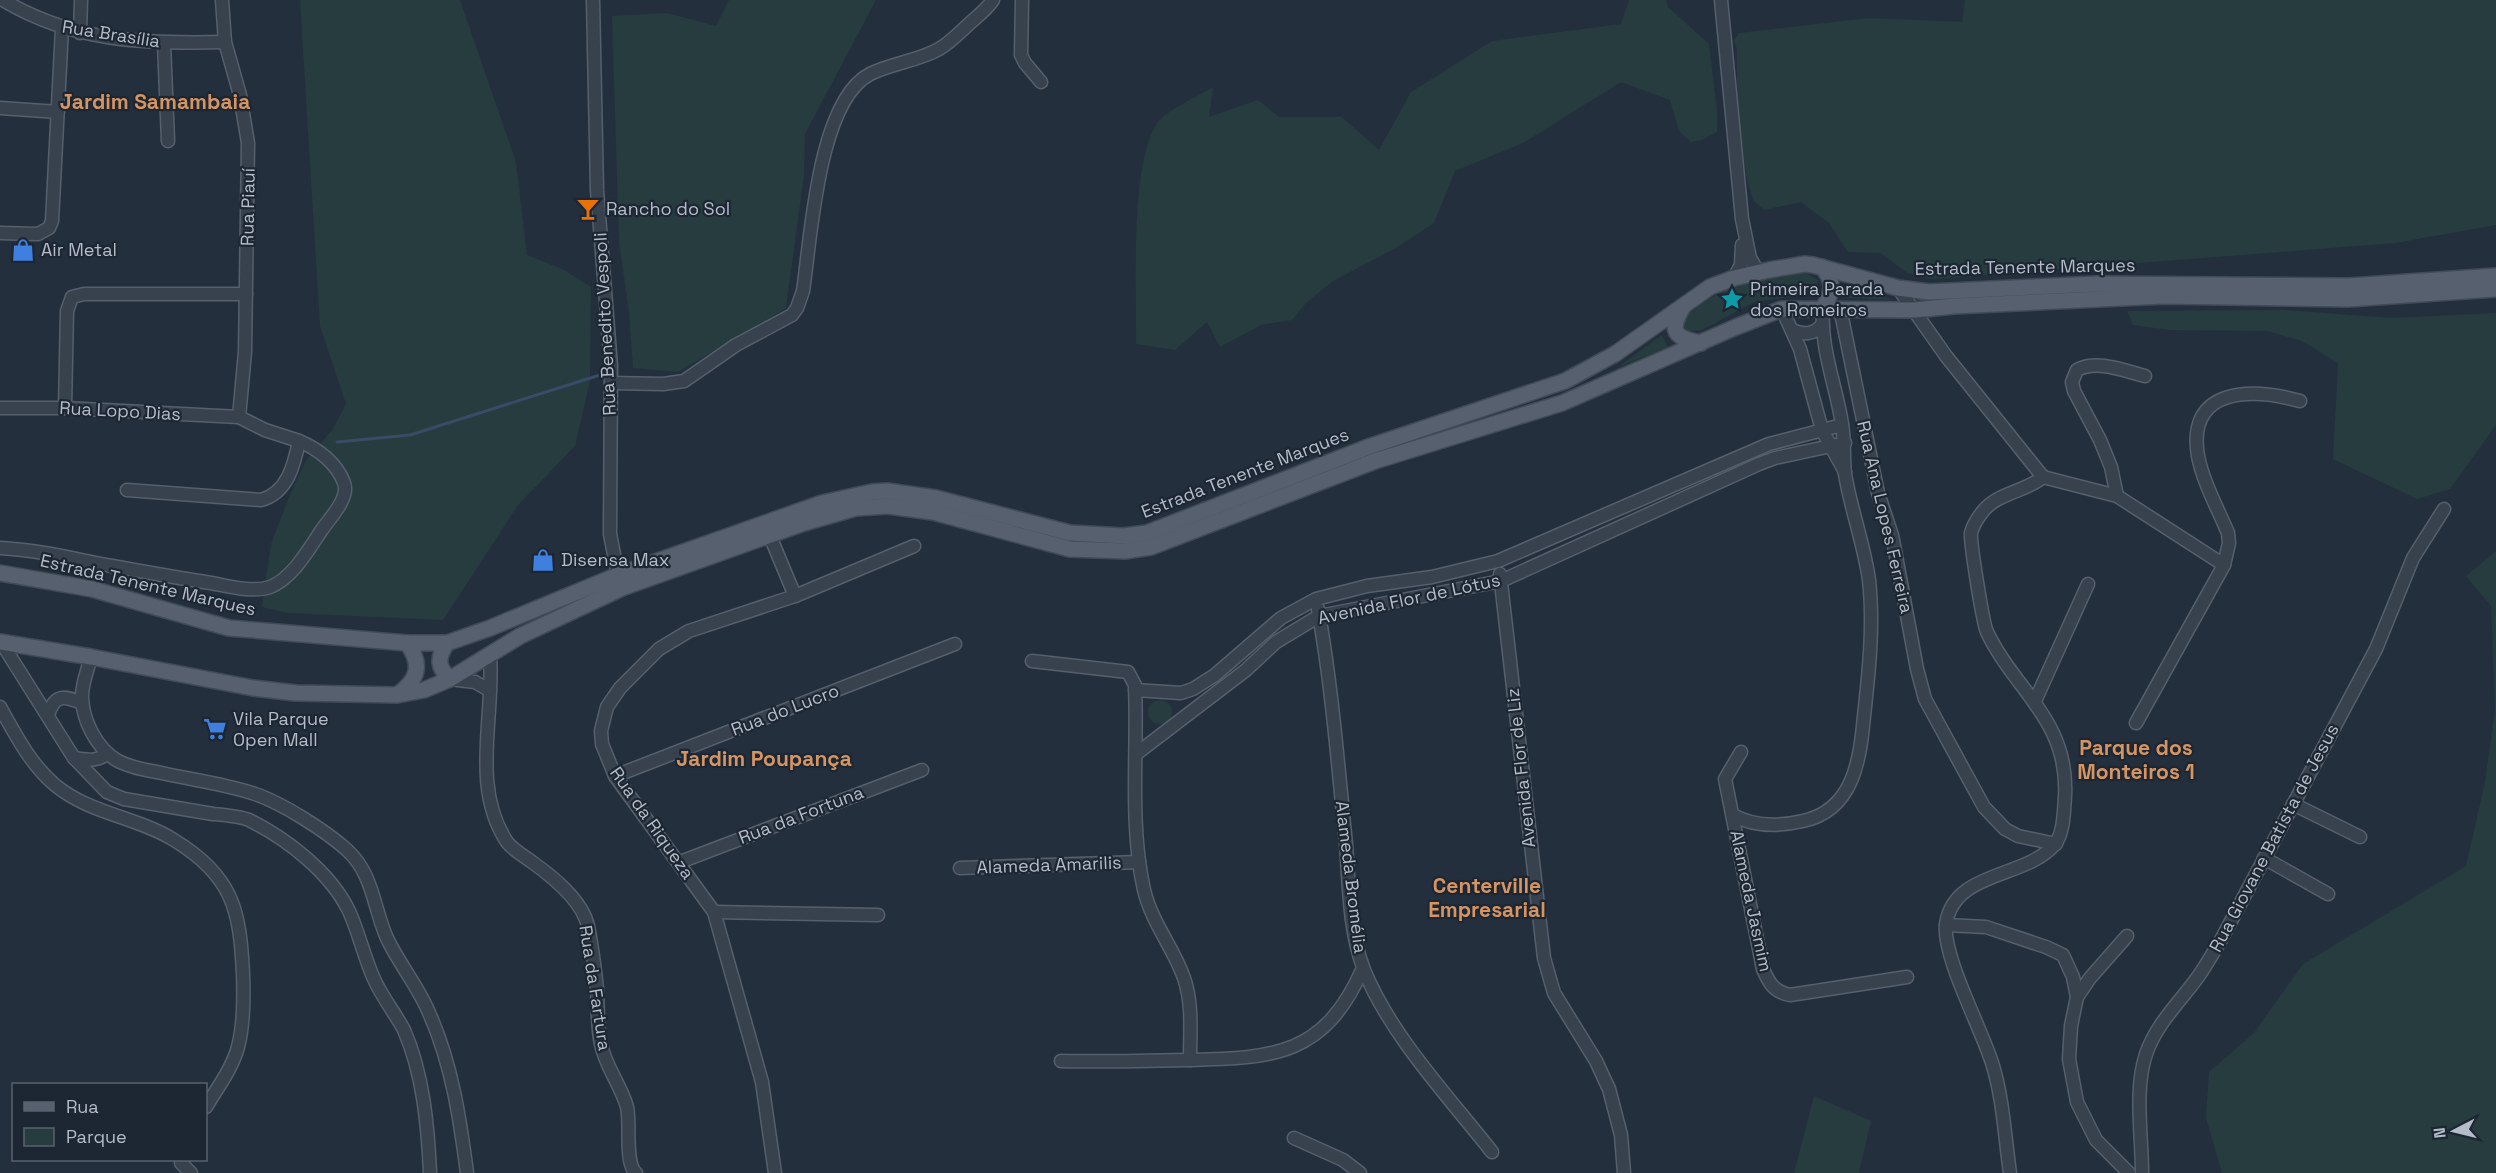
<svg xmlns="http://www.w3.org/2000/svg" width="2496" height="1173" viewBox="0 0 2496 1173" font-family="'Space Grotesk',sans-serif">
<style>
.green{fill:#263c3f}
.lines{fill:none;stroke-linecap:round;stroke-linejoin:round}
.stream{stroke:#394c67;stroke-width:3}
.minor-casing{stroke:#565f6c;stroke-width:15}
.major-casing{stroke:#414a57;stroke-width:18}
.minor{stroke:#38414e;stroke-width:12}
.major{stroke:#56606e;stroke-width:15}
.labels{text-anchor:middle;stroke-width:4.5;stroke-linejoin:round;paint-order:stroke}
.street-label{font-size:18px;fill:#b4bcc9;stroke:#1d2633}
.poi-label{font-size:18px;fill:#b4bcc9;stroke:#1d2633;text-anchor:start}
.quarter-label{font-size:21px;font-weight:bold;fill:#d59563;stroke:#1d2633}
</style>
<rect width="100%" height="100%" fill="#242f3e"/>
<!-- green -->
<g class="green">
<path d="M300 0H460L516 162 527 255 562 269 591 287 590 381 575 446 518 505 443 620 288 613 262 607 271 544 289 497 306 460 333 429 346 404 320 326Z"/>
<path d="M729 0H876L805 134 804 174 786 308 678 372 633 368 629 312 619 242 612 16 667 13 716 26Z"/>
<path d="M1629 0H1666L1668 7 1709 44 1717 110V132L1702 140 1691 142 1679 131 1670 100 1621 82 1523 143 1455 171 1434 223 1396 248 1333 281 1307 302 1292 320 1261 325 1220 347 1207 322 1175 350 1136 344C1137 292 1129 162 1158 122 1167 110 1199 96 1213 87L1209 117 1258 100 1279 117H1342L1379 150 1411 92 1492 41 1621 24Z"/>
<path d="M1965 0H2496V225L2396 243 1934 279 1907 273 1881 253 1848 252 1829 223 1801 202 1764 210 1753 200 1747 179 1737 107V49L1734 40 1739 33 1868 18 1962 22Z"/>
<path d="M1806 273 1818 280 1817 290 1811 294 1754 302 1702 330 1682 332 1681 321C1719 283 1755 281 1806 273Z"/>
<path d="M1848 279 1892 300 1844 298Z"/>
<path d="M2286 310 2391 318 2496 313V425L2450 489 2417 499 2333 459 2338 363 2302 341 2268 331 2169 330 2133 325 2127 311Z"/>
<path d="M1662 335 1668 347 1618 367Z"/>
<path d="M2496 551V1173H2222L2206 1118 2209 1072 2254 1033 2303 964 2466 866 2485 782 2495 709 2491 606 2466 576Z"/>
<circle cx="1160" cy="712" r="12"/>
<path d="M1814 1096 1871 1121 1859 1173H1794Z"/>
</g>
<g class="lines">
<!-- stream -->
<path class="stream" d="M337 442 410 435 603 374"/>
<!-- minor casing -->
<g class="minor-casing">
<g id="minor">
<path d="M3 0C73 42 145 44 225 42"/>
<path d="M222 0 225 42 240 95 248 143 245 352 239 417"/>
<path d="M593 0 597 190 611 366 610 534 618 575"/>
<path d="M1022 0 1021 55 1025 63 1041 82"/>
<path d="M1721 0 1742 219 1750 258 1759 273"/>
<path d="M80 33 81 0"/>
<path d="M164 44 168 141"/>
<path d="M0 108 58 112"/>
<path d="M0 233 38 234 49 228 52 221 62 28"/>
<path d="M1734 278 1741 265 1742 245"/>
<path d="M1898 288 1946 356 2043 477"/>
<path d="M1840 308 1878 493 1892 535 1917 669 1925 699 1984 807 2005 829 2018 836 2056 844"/>
<path d="M1782 309 1800 349 1822 430 1845 472"/>
<path d="M1792 330C1804 335 1813 335 1822 325"/>
<path d="M611 383 663 384 684 381 736 345 792 315 797 308 803 291C811 237 818 101 870 74 892 63 918 61 939 49 951 42 960 32 970 23 978 16 987 9 993 0"/>
<path d="M0 408H65L239 417"/>
<path d="M65 408 67 311 72 297 84 294H246"/>
<path d="M2043 477 2117 496 2224 565"/>
<path d="M127 490 261 500C287 493 294 466 299 441L265 430 239 417"/>
<path d="M2117 496 2111 467 2100 440 2074 391 2072 382 2077 370C2097 359 2125 371 2145 376"/>
<path d="M770 536 795 596"/>
<path d="M0 548C39 550 74 559 112 566 145 572 178 578 211 583 228 586 253 593 270 587 292 579 309 549 321 531 329 519 350 498 344 483 337 463 318 449 299 441"/>
<path d="M1500 574 1544 958 1554 993 1596 1061 1609 1089 1621 1135 1624 1173"/>
<path d="M1318 609C1332 686 1338 766 1346 844 1349 885 1349 931 1364 970 1391 1036 1448 1096 1492 1152"/>
<path d="M1 642 74 758 107 792 124 799C153 804 183 809 213 814 225 815 239 816 249 820 287 839 330 872 349 911 359 933 364 957 374 979 382 997 395 1013 404 1030 423 1073 428 1126 430 1173"/>
<path d="M490 655C495 716 470 786 507 842 513 850 524 856 532 862 553 877 582 900 588 926 592 947 595 969 597 989 598 1008 597 1026 601 1044 605 1066 621 1085 627 1107 631 1123 624 1163 636 1173"/>
<path d="M91 657C88 669 82 683 82 696 82 720 97 749 118 761 130 767 144 770 157 772 187 779 226 784 255 794 282 803 326 831 347 850 373 874 373 905 386 936 398 963 419 987 430 1015 452 1065 460 1119 467 1173"/>
<path d="M1032 661 1128 672 1135 685C1138 754 1129 822 1144 890 1152 923 1173 947 1184 978 1193 1004 1190 1033 1190 1060"/>
<path d="M450 679 475 682 489 690"/>
<path d="M1135 690 1181 693 1193 689 1215 675 1281 618 1316 599 1367 586 1432 577 1498 561 1769 444 1842 425"/>
<path d="M2035 701 2088 584"/>
<path d="M0 707C15 734 31 765 55 785 90 814 137 817 174 840 233 876 240 910 243 974 244 998 244 1024 238 1047 232 1069 217 1088 206 1107"/>
<path d="M48 715C55 693 65 696 82 703"/>
<path d="M2136 723 2224 565 2229 543 2228 533C2218 509 2203 482 2198 456 2186 386 2253 388 2300 401"/>
<path d="M1741 752 1725 779 1763 969C1769 983 1774 992 1790 995L1907 977"/>
<path d="M1136 754 1246 670 1276 642 1319 616 1501 581 1759 464 1775 458 1845 443"/>
<path d="M74 758C86 760 99 762 107 753"/>
<path d="M615 776 955 644"/>
<path d="M2293 804 2360 837"/>
<path d="M1733 815C1754 827 1781 826 1803 821 1854 810 1860 759 1864 716 1869 671 1874 625 1869 580 1864 544 1851 510 1845 474 1843 457 1845 441 1842 424 1836 385 1820 348 1823 308"/>
<path d="M2264 858 2328 894"/>
<path d="M680 862 922 770"/>
<path d="M960 868 1139 862"/>
<path d="M714 912 878 915"/>
<path d="M1946 925 1986 927 2046 947 2063 955 2073 977 2077 997 2071 1026 2069 1059 2077 1102 2096 1140 2129 1173"/>
<path d="M2077 997 2090 978 2127 936"/>
<path d="M1061 1061C1103 1062 1146 1061 1188 1060 1275 1058 1324 1056 1363 968"/>
<path d="M1294 1138 1343 1160 1360 1173"/>
<path d="M181 1163 191 1173"/>
<path d="M775 1173 762 1082 714 912 615 776 602 744 601 731 607 707 620 688 659 649 689 631 795 596 914 546"/>
<path d="M2010 1173C2005 1138 2003 1099 1993 1066 1983 1031 1942 957 1946 924 1954 870 2026 879 2055 844 2064 833 2064 810 2065 796 2069 720 2015 691 1987 632 1983 624 1970 542 1971 533 1973 525 1979 516 1984 510 1998 493 2027 491 2043 477"/>
<path d="M2142 1173C2142 1135 2134 1090 2146 1054 2157 1022 2182 1000 2200 974 2208 962 2215 950 2222 938L2376 649 2413 558 2444 509"/>
</g>
</g>
<!-- major casing -->
<g class="major-casing">
<g id="major">
<path d="M1822 267C1835 282 1833 292 1823 308"/>
<path d="M1683 307C1668 332 1675 338 1701 343"/>
<path d="M0 573 92 589 229 628 407 643H447L490 628 618 575 822 503 872 492 887 491 936 498 1070 533 1124 536 1147 533 1371 446 1565 381 1615 354 1710 287 1734 278 1769 270 1805 264 1813 265 1898 288 1929 292 2097 284 2349 286 2496 276"/>
<path d="M0 642 91 657 253 688 296 693 397 695 424 690 450 679 520 636 622 588 804 523 856 508 888 506 933 512 1070 549 1125 551 1151 547 1375 461 1562 403 1736 327 1782 309 1915 310 1954 306 2164 296 2348 299 2496 289"/>
<path d="M447 643C437 658 437 667 450 679"/>
<path d="M397 695C418 680 423 665 407 643"/>
</g>
</g>
<!-- minor -->
<use href="#minor" class="minor"/>
<!-- major -->
<use href="#major" class="major"/>
</g>
<!-- icons -->
<defs>
<g id="bar-bare" transform="scale(1.8)"><path d="M-6-5H6L.8 .8V4.5H3.5V6h-7V4.5H-.8V.8Z" fill="#e8710a" stroke="#1d2633" stroke-width="2.5" paint-order="stroke"/></g>
<g id="shop-bare" transform="scale(1.8)"><path d="M-5-2.5h2.3a2.7 3.5 0 0 1 5.4 0H5L5.5 6h-11ZM-1.5-2.5h3a1.5 2.3 0 0 0-3 0Z" fill="#3f7fe0" stroke="#1d2633" stroke-width="2.5" paint-order="stroke"/></g>
<g id="sight-bare" transform="scale(1.8)"><path d="M0-6L1.8-2.2L6-1.7L2.9 1.2L3.7 5.4L0 3.3L-3.7 5.4L-2.9 1.2L-6-1.7L-1.8-2.2Z" fill="#0f9aa8" stroke="#1d2633" stroke-width="2.5" paint-order="stroke"/></g>
<g id="supermarket-bare" transform="scale(1.8)"><path d="M-6-5.5h2.5l.6 2H6L4.5 2H-2.5L-4.4-4H-6ZM-1.5 3.2a1.3 1.3 0 1 0 .1 0ZM3 3.2a1.3 1.3 0 1 0 .1 0Z" fill="#3f7fe0" stroke="#1d2633" stroke-width="2.5" paint-order="stroke"/></g>
</defs>
<g fill-rule="evenodd">
<use href="#bar-bare" x="588" y="209"/>
<use href="#shop-bare" x="23" y="250"/>
<use href="#sight-bare" x="1732" y="299"/>
<use href="#shop-bare" x="543" y="560"/>
<use href="#supermarket-bare" x="215" y="729"/>
</g>
<g class="labels">
<!-- street labels -->
<g class="street-label">
<text transform="translate(111 34) rotate(9)" y="6">Rua Brasília</text>
<text transform="translate(248 207) rotate(-89)" y="6">Rua Piauí</text>
<text transform="translate(2025 267) rotate(-1)" y="6">Estrada Tenente Marques</text>
<text transform="translate(605 324) rotate(-93)" y="6">Rua Benedito Vespoli</text>
<text transform="translate(120 411) rotate(3)" y="6">Rua Lopo Dias</text>
<text transform="translate(1245 473) rotate(-21)" y="6">Estrada Tenente Marques</text>
<text transform="translate(1885 517) rotate(77)" y="6">Rua Ana Lopes Ferreira</text>
<text transform="translate(148 585) rotate(13)" y="6">Estrada Tenente Marques</text>
<text transform="translate(1409 599) rotate(-12)" y="6">Avenida Flor de Lótus</text>
<text transform="translate(785 710) rotate(-21)" y="6">Rua do Lucro</text>
<text transform="translate(1521 768) rotate(-96)" y="6">Avenida Flor de Liz</text>
<text transform="translate(801 815) rotate(-21)" y="6">Rua da Fortuna</text>
<text transform="translate(652 823) rotate(55)" y="6">Rua da Riqueza</text>
<text transform="translate(2274 838) rotate(-62)" y="6">Rua Giovane Batista de Jesus</text>
<text transform="translate(1049 865) rotate(-2)" y="6">Alameda Amarilis</text>
<text transform="translate(1351 877) rotate(83)" y="6">Alameda Bromélia</text>
<text transform="translate(1751 901) rotate(78)" y="6">Alameda Jasmim</text>
<text transform="translate(595 988) rotate(81)" y="6">Rua da Fartura</text>
</g>
<!-- poi labels -->
<g class="poi-label">
<text x="606" y="215">Rancho do Sol</text>
<text x="41" y="256">Air Metal</text>
<text x="1750" y="295">Primeira Parada<tspan x="1750" dy="21">dos Romeiros</tspan></text>
<text x="561" y="566">Disensa Max</text>
<text x="233" y="725">Vila Parque<tspan x="233" dy="21">Open Mall</tspan></text>
</g>
<!-- quarter labels -->
<g class="quarter-label">
<text x="155" y="109">Jardim Samambaia</text>
<text x="2136" y="755">Parque dos<tspan x="2136" dy="24">Monteiros 1</tspan></text>
<text x="764" y="766">Jardim Poupança</text>
<text x="1487" y="893">Centerville<tspan x="1487" dy="24">Empresarial</tspan></text>
</g>
</g>
<!-- legend -->
<rect x="12" y="1083" width="195" height="78" fill="#1d2633" stroke="#59626f" stroke-width="1.5"/>
<rect x="24" y="1102" width="30" height="9" fill="#56606e" stroke="#59626f" stroke-width="1.5"/>
<text x="66" y="1113" font-size="18" fill="#b4bcc9">Rua</text>
<rect x="24" y="1128" width="30" height="18" fill="#263c3f" stroke="#59626f" stroke-width="1.5"/>
<text x="66" y="1143" font-size="18" fill="#b4bcc9">Parque</text>
<!-- north arrow -->
<g transform="translate(2454 1131) rotate(263)" stroke="#1d2633" stroke-width="4.5" paint-order="stroke">
<path d="M0-4.5L10 22L0 15L-10 22Z" fill="#b4bcc9"/>
<text y="-9" font-size="16" font-weight="bold" text-anchor="middle" fill="#b4bcc9">N</text>
</g>
</svg>
